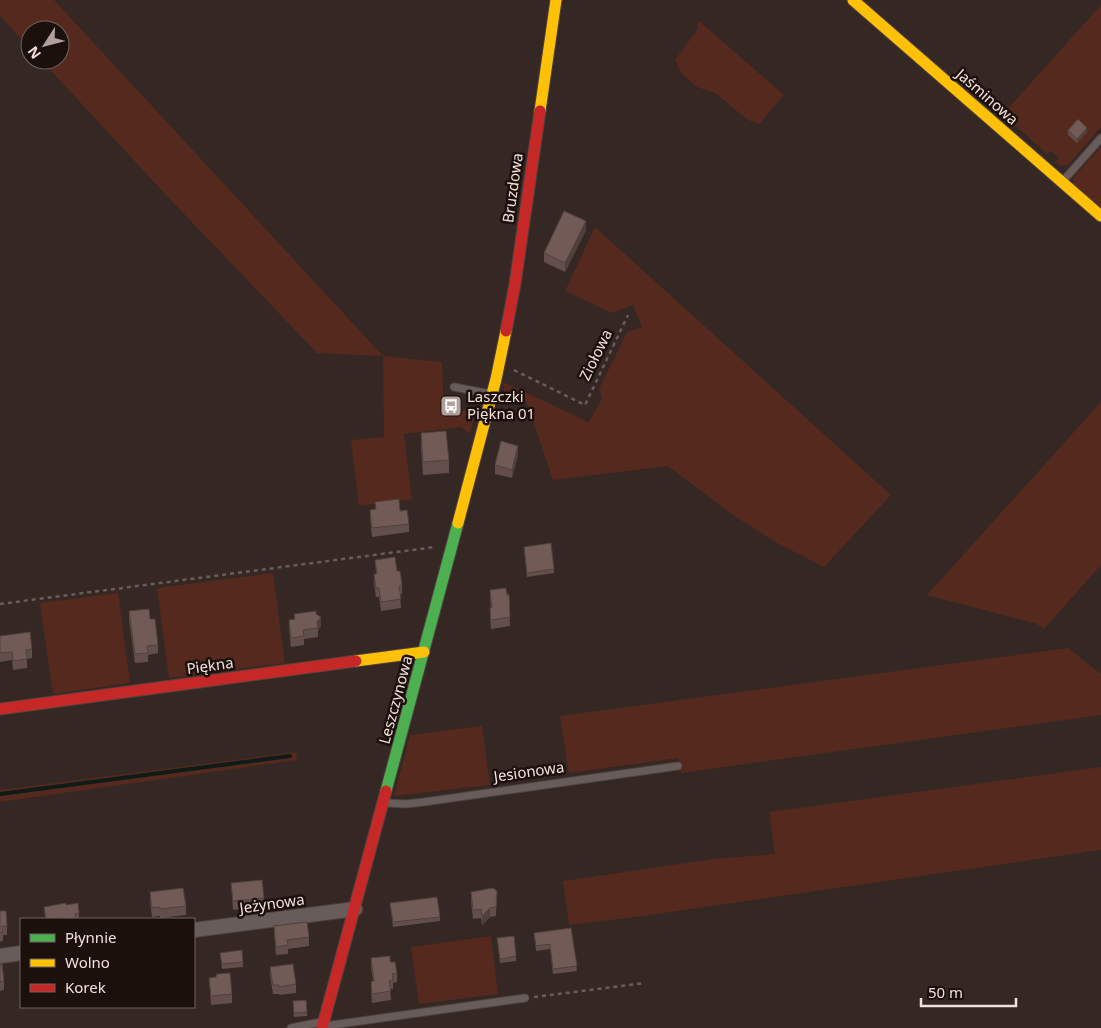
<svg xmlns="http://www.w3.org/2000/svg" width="1101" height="1028" viewBox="0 0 1101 1028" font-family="'Noto Sans',sans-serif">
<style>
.green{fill:#55291e}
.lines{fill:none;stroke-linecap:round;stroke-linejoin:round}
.stream{stroke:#0f1b18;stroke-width:4}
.lane-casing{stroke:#4f423f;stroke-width:9}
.street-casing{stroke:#4f423f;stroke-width:16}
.fast-casing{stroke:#4f423f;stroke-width:13}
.slow-casing{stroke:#4f423f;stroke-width:13}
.jam-casing{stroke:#4f423f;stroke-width:13}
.path{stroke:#685d5a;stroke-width:2.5;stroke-dasharray:4 4;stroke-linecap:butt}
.lane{stroke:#675c5a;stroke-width:7}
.street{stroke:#675c5a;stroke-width:14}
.fast{stroke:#4caf50;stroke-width:11}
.slow{stroke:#ffc107;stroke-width:11}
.jam{stroke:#c62828;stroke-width:11}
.wall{fill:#624e4a}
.shaded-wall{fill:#50403c}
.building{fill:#725b56;stroke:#50403c}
.labels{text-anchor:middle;stroke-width:5;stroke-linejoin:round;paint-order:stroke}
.street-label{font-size:15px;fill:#f2e0db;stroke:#1c100d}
.poi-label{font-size:15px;fill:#f2e0db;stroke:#1c100d;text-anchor:start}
</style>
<rect width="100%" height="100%" fill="#352724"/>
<!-- green -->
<g class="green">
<path d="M0 0H54L383 356 442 362 444 413 476 409 470 434 461 427 404 434 412 499 359 506 351 440 384 437 383 356 317 353 166 195 41 60H60V30H30V48L0 16Z"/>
<path d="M1101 5V127L1068 165 1060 166 1055 162 1059 158 1051 151 1047 154 1003 114Z"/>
<path d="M698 20 784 95 759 124 748 120 715 93 697 87 681 73 675 60 697 30Z"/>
<path d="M1101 147V210L1074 186 1073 178Z"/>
<path d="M595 227 891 495 824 567 777 543 730 513 668 466 553 480 527 403 504 393 503 382 589 422 602 398 599 389 627 332 642 327 633 305 612 313 565 291Z"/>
<path d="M1101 402V565L1044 629 1037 624 927 595Z"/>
<path d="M273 573 285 663 169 678 157 588Z"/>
<path d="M118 593 130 683 53 694 40 603Z"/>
<path d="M1068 648 1101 674V715L681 773 678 758 569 773 560 716Z"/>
<path d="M482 726 490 785 394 796 410 735Z"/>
<path d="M296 752 297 760 0 802V790Z"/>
<path d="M1101 767V850L643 916 569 925 563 881 713 859 775 854 769 812Z"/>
<path d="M491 936 498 994 419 1004 411 947Z"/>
</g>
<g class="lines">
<!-- stream -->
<path class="stream" d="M0 794 290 756"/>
<!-- lane casing -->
<g class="lane-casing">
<g id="lane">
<path d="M1063 181 1101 138"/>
<path d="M454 387 491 394"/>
<path d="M386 803 406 804 424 802 678 766"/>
<path d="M325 1026 525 998"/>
<path d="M291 1028 321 1022"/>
</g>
</g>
<!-- street casing -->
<g class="street-casing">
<g id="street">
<path d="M194 930 355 909"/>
<path d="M0 956 21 953"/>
</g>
</g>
<!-- fast casing -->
<g class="fast-casing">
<path id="fast" d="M386 791 458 523"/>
</g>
<!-- slow casing -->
<g class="slow-casing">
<g id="slow">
<path d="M853 0 1101 216"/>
<path d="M540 111 556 0"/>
<path d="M458 523 496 379 506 331"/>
<path d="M356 661 424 652"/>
</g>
</g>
<!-- jam casing -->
<g class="jam-casing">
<g id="jam">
<path d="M506 331 515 284 540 111"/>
<path d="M0 709 356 661"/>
<path d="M322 1028 386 791"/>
</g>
</g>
<!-- path -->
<g class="path">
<path d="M514 370 585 405 628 315"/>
<path d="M0 604 435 547"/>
<path d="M534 997 645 983"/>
</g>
<!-- lane -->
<use href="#lane" class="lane"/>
<!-- street -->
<use href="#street" class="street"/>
<!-- fast -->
<use href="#fast" class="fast"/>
<!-- slow -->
<use href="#slow" class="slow"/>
<!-- jam -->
<use href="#jam" class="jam"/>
</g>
<!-- wall -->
<g class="wall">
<path d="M1068 130 1087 132 1077 143 1068 135Z"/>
<path d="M586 230 565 272 544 262V253Z"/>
<path d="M421 433 449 460V473L423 475 421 447Z"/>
<path d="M518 455 512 478 495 474V465Z"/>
<path d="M375 502 400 511 409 524V532L372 537 370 519V510L375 509Z"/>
<path d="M524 547 554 569V573L527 577Z"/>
<path d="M375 560 397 571 402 585V594H400L401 608 381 611 379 597H376L374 583V574H376Z"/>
<path d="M490 590 507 595 509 594 510 626 491 629 490 617V608H491L490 599Z"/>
<path d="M129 611 150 619 158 645V653L148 655V662L135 663 129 620Z"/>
<path d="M294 614H316L321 626 318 630V637L304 639V645L291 647 289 629V620L294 619Z"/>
<path d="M0 636 32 649V658L27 659V668L13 670 12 660 0 662Z"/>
<path d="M231 883 264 898V907L233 910Z"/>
<path d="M497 891 496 916 490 917 482 925 481 918 473 919 471 901V892Z"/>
<path d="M150 892 186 906V915L160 918V916L152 917 150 901Z"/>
<path d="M390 903 440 917V921L393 927Z"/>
<path d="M66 905 79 913V919H45L44 907Z"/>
<path d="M0 911 7 926V935H3V941L0 942Z"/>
<path d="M274 926 309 937V946L288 949V954L276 955 274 935Z"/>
<path d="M571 928 577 971 553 974 550 949 536 951 534 933Z"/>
<path d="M497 938 516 956V961L500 963Z"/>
<path d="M220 953 243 962V967L222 969Z"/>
<path d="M371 958 390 962 397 973V982L393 983V989H390L391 1000 372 1003 371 990V982L373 981 371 967Z"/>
<path d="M0 965 4 981V990L0 991Z"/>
<path d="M270 967 296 984V993L279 995V994H273L270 975Z"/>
<path d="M209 978 232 994V1003L211 1005Z"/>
<path d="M293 1001 307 1012V1016L294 1017Z"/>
</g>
<!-- shaded-wall -->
<g class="shaded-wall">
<path d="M1087 128V132L1077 143V139Z"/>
<path d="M586 221V230L565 272V263Z"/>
<path d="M518 446V455L512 478V470Z"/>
<path d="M321 617V626L318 630 317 622Z"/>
<path d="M490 908V917L482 925V916Z"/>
</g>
<!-- building -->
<g class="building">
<path d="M1078 119 1087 128 1077 139 1068 130Z"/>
<path d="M564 211 586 221 565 263 544 253Z"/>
<path d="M446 431 449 460 423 462 421 433Z"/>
<path d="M501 441 518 446 512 470 495 465Z"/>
<path d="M399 499 400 511 407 510 409 524 372 528 370 510 376 509 375 502Z"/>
<path d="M551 543 554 569 527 573 524 547Z"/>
<path d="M395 557 397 571H400L402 585 399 586 401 599 381 602 379 588H376L374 574H377L375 560Z"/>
<path d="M506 588 507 595 509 594 510 617 491 620 490 608 492 607 490 590Z"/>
<path d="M149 609 150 619H155L158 645 147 646 148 653 135 654 129 611Z"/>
<path d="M316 611V614L321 617 317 622 318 628 303 630 304 636 291 638 289 620 295 619 294 614Z"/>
<path d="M30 632 32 649 26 650 27 659 13 661 12 652 0 653V636Z"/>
<path d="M262 880 264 898 233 901 231 883Z"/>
<path d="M183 888 186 906 160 909V907L152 908 150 892Z"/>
<path d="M493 888 497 891 496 907 490 908 482 916 481 909 473 910 471 892Z"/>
<path d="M437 897 440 917 393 922 390 903Z"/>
<path d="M66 903V905L78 903 79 913 75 914 76 919H61V918L46 919 44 907Z"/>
<path d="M0 911H6L7 926H2L3 932 0 933Z"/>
<path d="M307 922 309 937 287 940 288 945 276 947 274 926Z"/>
<path d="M571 928 577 966 553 969 550 944 536 946 534 933Z"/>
<path d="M514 936 516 956 500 959 497 938Z"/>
<path d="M242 950 243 962 222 964 220 953Z"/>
<path d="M390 956V962H395L397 973 392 974 393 980 389 981 391 991 372 994 371 982 374 981 371 958Z"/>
<path d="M2 964 4 981 0 982V965Z"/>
<path d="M293 964 296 984 279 987V985H273L270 967Z"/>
<path d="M230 973 232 994 211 996 209 978 216 977 217 974Z"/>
<path d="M306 1000 307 1012 294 1013 293 1001Z"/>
</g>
<!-- icons -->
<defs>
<g id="bus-square" transform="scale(1.125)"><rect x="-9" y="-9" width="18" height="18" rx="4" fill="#b09f9b" stroke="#1c100d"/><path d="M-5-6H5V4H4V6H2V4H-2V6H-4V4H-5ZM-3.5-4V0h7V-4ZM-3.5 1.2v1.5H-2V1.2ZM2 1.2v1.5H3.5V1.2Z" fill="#fff"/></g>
</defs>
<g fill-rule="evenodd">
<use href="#bus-square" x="451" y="406"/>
</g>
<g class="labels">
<!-- street labels -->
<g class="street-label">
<text transform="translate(987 97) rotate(41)" y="5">Jaśminowa</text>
<text transform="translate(513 188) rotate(-82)" y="5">Bruzdowa</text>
<text transform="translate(596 355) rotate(-64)" y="5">Ziołowa</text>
<text transform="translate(210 666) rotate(-8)" y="5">Piękna</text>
<text transform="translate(396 700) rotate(-75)" y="5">Leszczynowa</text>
<text transform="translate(529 772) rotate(-8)" y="5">Jesionowa</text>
<text transform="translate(272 904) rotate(-8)" y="5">Jeżynowa</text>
</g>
<!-- poi labels -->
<g class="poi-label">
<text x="467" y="402">Laszczki<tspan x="467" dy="17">Piękna 01</tspan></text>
</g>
</g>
<!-- legend -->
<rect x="20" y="918" width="175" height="90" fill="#1c100d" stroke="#72635f"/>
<rect x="30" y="934" width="25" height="8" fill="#4caf50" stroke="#72635f"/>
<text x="65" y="943" font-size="15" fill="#f2e0db">Płynnie</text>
<rect x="30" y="959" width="25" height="8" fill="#ffc107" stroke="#72635f"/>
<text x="65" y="968" font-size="15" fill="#f2e0db">Wolno</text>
<rect x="30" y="984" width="25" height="8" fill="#c62828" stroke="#72635f"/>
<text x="65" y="993" font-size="15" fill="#f2e0db">Korek</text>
<!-- north arrow -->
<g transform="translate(45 45) rotate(234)"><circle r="24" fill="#1c100d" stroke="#72635f"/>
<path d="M0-4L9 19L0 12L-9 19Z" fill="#b09f9b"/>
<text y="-8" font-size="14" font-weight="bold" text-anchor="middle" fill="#f2e0db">N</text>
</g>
<!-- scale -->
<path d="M921 998v8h95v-8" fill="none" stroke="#f2e0db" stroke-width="2.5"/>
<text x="928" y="998" font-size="15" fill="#f2e0db" stroke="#1c100d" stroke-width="4" paint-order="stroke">50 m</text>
</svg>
